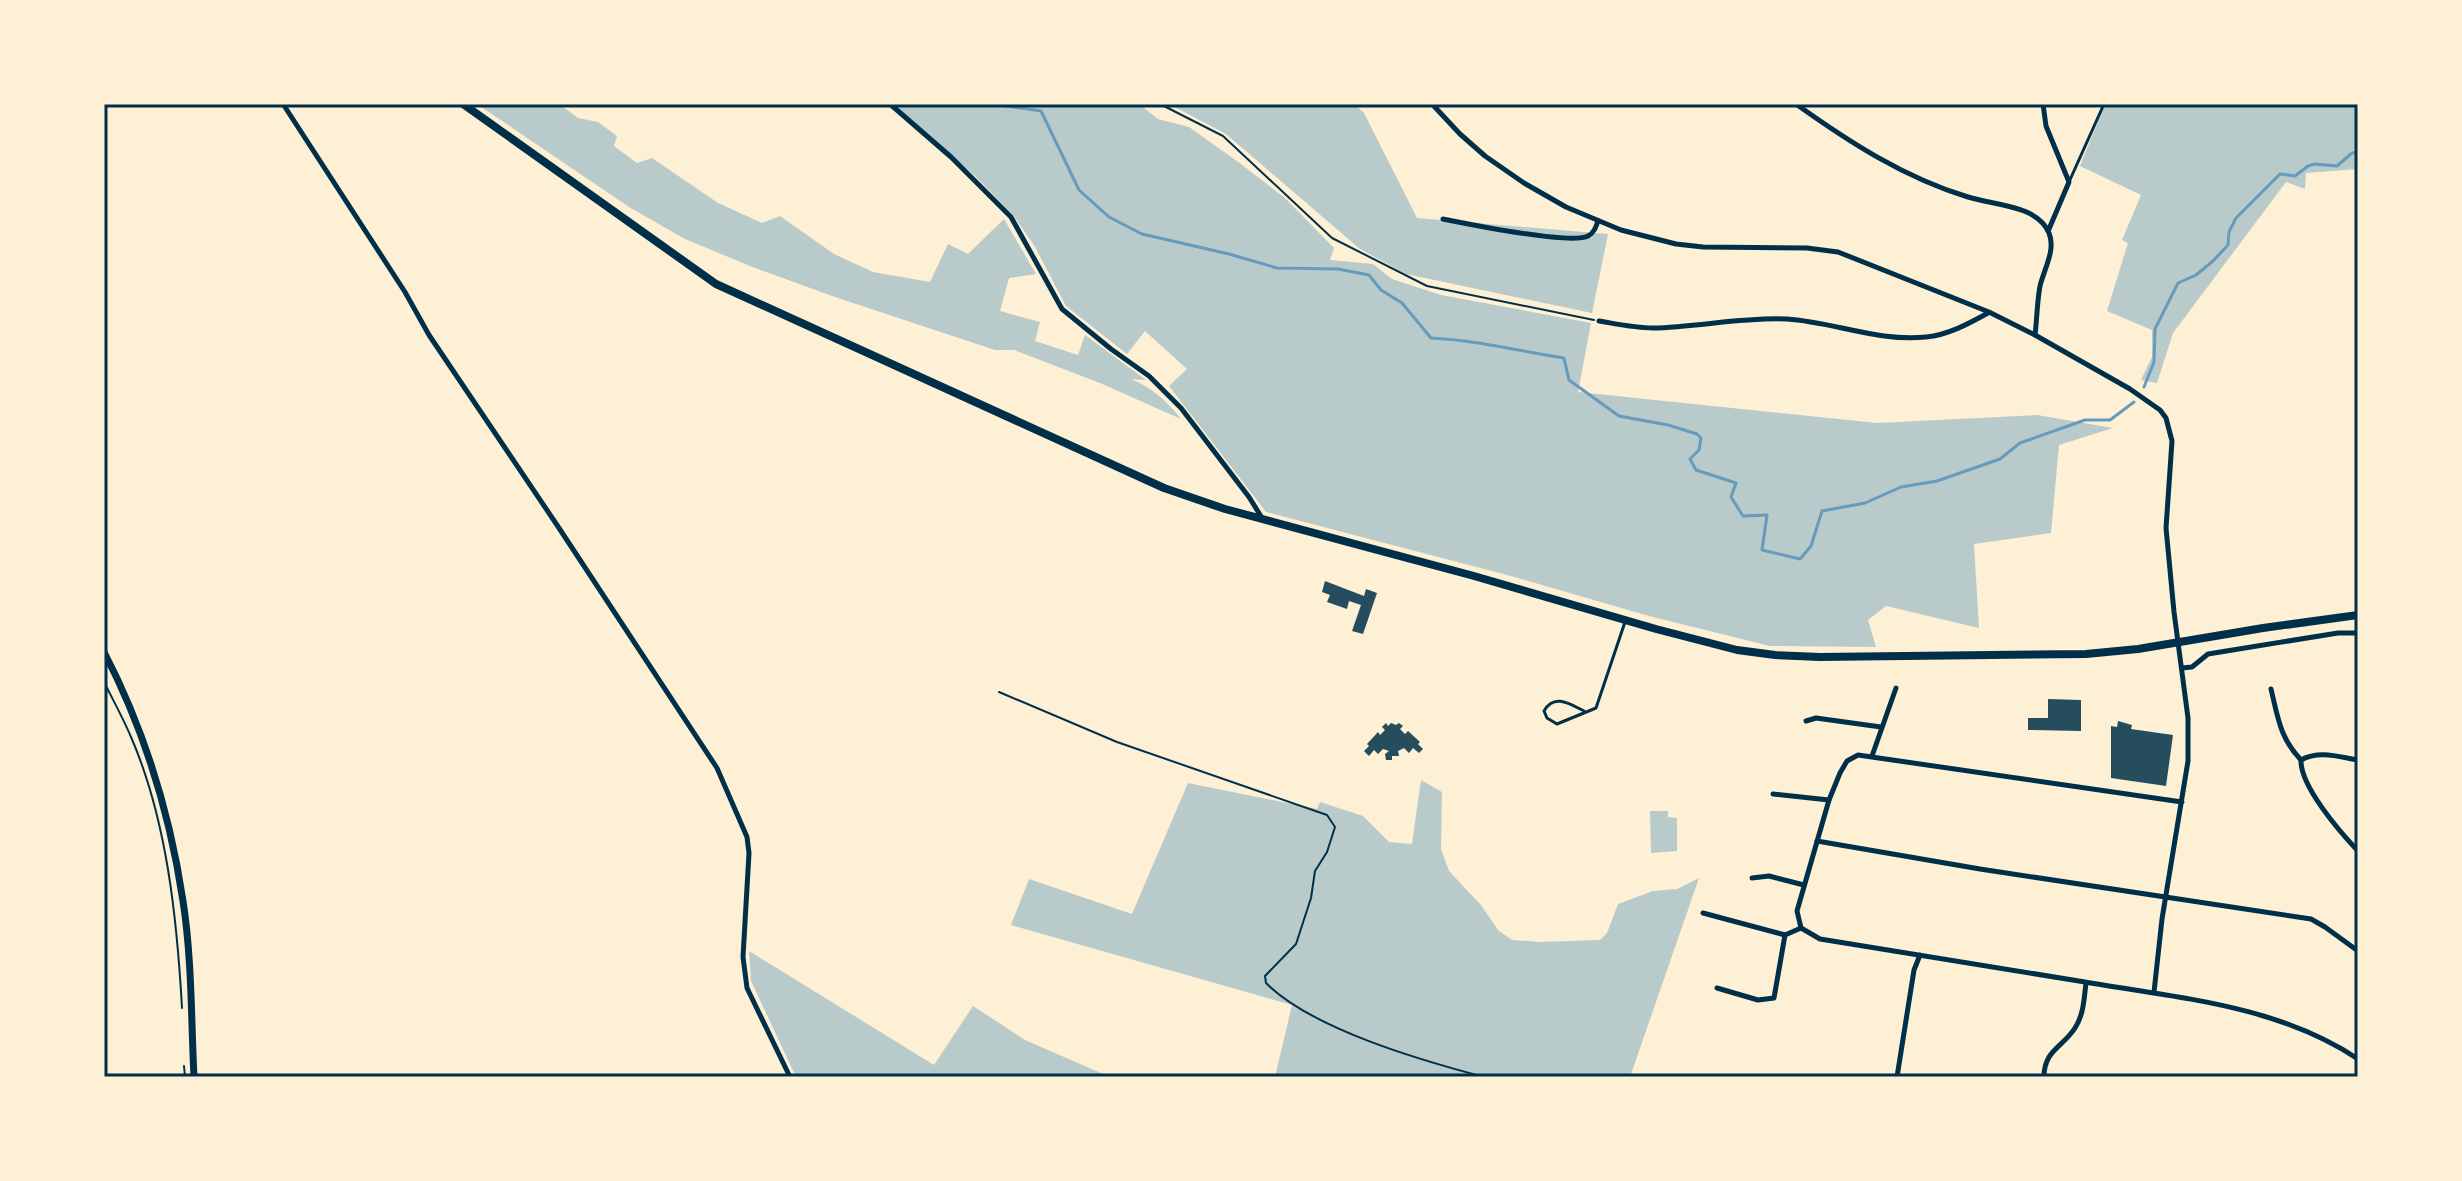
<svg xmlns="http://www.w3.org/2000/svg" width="2462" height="1181" viewBox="0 0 2462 1181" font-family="Karla,sans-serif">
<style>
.green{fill:#b9caca}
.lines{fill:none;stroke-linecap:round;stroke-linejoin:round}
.stream{stroke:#669bbc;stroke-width:3}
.building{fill:#264d5e}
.path{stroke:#003049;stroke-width:2}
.service{stroke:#003049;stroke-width:3}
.minor{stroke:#003049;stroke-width:5}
.tertiary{stroke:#003049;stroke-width:7}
.primary{stroke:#003049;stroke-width:8}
.neatline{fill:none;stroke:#003049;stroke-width:3}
</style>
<rect width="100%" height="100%" fill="#fdf0d5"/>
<!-- green -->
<g class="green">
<path d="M477 104H559L578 118 598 122 617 136 614 146 637 163 652 158 718 203 762 223 780 216 834 254 873 272 930 282 948 244 968 254 1004 219 1036 274 1009 278 1000 311 1040 322 1035 341 1078 355 1085 335 1146 380 1131 379C1152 388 1167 401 1181 419L1100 383 1014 350H995L835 297 755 268 685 239 629 207Z"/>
<path d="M894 104H1139L1158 119 1189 127 1241 164 1286 199 1334 248 1330 260 1373 264 1392 279 1441 295 1591 323 1578 392 1877 423 2037 415 2113 428 2059 445 2051 533 1974 544 1979 628 1886 606 1868 620 1876 647 1770 646 1649 616 1511 576 1266 512 1169 386 1187 369 1145 331 1127 354 1066 306 1035 247 1014 216 976 177Z"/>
<path d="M1169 104H1354L1364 113 1417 218 1608 234 1592 313 1406 274 1360 249 1226 134Z"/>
<path d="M2105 104H2358V169L2306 173 2305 189 2286 182 2173 333 2157 383 2141 380 2152 357V330L2107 311 2128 243 2122 240 2141 195 2080 166Z"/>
<path d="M1421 780 1442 792 1441 849 1449 871 1481 905 1498 930 1512 940 1541 942 1600 940 1607 933 1618 904 1653 891 1677 889 1699 878 1630 1077H1275L1292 1005 1011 925 1029 879 1132 914 1188 783 1317 809 1320 802 1363 816 1389 842 1412 844Z"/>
<path d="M1650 811H1668V817L1677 818V851L1651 853Z"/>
<path d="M749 951 934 1065 973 1006 1025 1040 1110 1077H796L751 981Z"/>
</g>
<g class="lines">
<!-- stream -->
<g class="stream">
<path d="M993 104 1041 111 1079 190 1109 217 1142 234 1229 254 1277 268 1338 269 1369 275 1381 290 1402 303 1431 338C1476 340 1519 351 1564 358L1569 380 1619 416 1668 425 1697 434 1701 438 1699 450 1690 459 1696 470 1736 483 1731 497 1743 516 1767 515 1762 550 1800 559 1811 546 1822 511 1865 503 1901 487 1937 481 2000 459 2020 443 2085 420H2110L2134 402"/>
<path d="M2144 387 2154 362 2155 329 2178 283 2196 275 2213 261 2228 245 2229 232 2236 218 2280 174 2295 176 2308 166 2314 164 2337 166 2352 153 2358 152"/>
</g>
</g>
<!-- building -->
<g class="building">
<path d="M1325 581 1364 596 1366 589 1377 593 1363 634 1352 631 1361 605 1349 601 1347 609 1327 602 1330 595 1322 592Z"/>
<path d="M2048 699 2081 700V731L2028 730V718H2048Z"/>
<path d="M2118 721 2132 725 2131 729 2173 735 2166 786 2111 778V726L2117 727Z"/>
<path d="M1386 723 1388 726 1391 723 1396 725 1399 723 1403 726 1400 729 1405 734 1408 731 1420 742 1418 744 1423 749 1419 753 1413 748 1409 753 1404 748 1398 751 1399 756H1392V760H1386L1385 754 1389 751 1383 749 1378 754 1374 750 1369 756 1364 751 1369 746 1367 744 1378 732 1380 735 1385 730 1382 727Z"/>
</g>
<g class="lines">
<!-- path -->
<g class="path">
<path d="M1160 104 1223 136 1332 238 1427 286 1594 320"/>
<path d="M104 682C113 700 123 718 131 737 167 820 177 919 182 1008"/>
<path d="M999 692 1117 742 1327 815 1335 827 1327 852 1315 871 1311 898 1296 944 1265 976 1266 983C1312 1029 1420 1060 1484 1077"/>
<path d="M184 1066 185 1077"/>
<path d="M1643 1077V1076"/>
</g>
<!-- service -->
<g class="service">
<path d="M2069 182 2104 104"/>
<path d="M1584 711C1570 704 1554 693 1544 711L1547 718 1557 724 1596 708 1625 622"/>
</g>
<!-- minor -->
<g class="minor">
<path d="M283 104 405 292 429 335 557 525 717 768 747 837 749 853 743 957 747 988 790 1077"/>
<path d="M890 104 951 157 1011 217 1062 309 1111 349 1149 376 1181 408 1249 497 1262 518"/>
<path d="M1432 104 1460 134 1485 156 1524 183 1566 207 1621 230 1676 244 1703 247 1807 248 1838 252 1989 312 2035 335 2130 389 2160 410 2166 418 2172 441 2166 528 2174 612 2188 718V761L2162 919 2154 992"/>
<path d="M1796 104C1849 142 1905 178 1968 197 1993 205 2038 205 2049 233 2056 250 2044 269 2040 286 2037 302 2037 319 2035 335"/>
<path d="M2043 104 2046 126 2069 182 2049 229"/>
<path d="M1443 219C1468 224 1571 245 1588 236 1594 233 1596 227 1598 221"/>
<path d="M1599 321C1617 324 1635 328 1653 328 1698 327 1742 317 1787 319 1834 322 1878 342 1926 337 1948 335 1968 324 1988 313"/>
<path d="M2182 668 2192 667 2208 654 2338 633H2358"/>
<path d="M2271 689C2278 718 2280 738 2301 760 2300 786 2340 832 2358 851"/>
<path d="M1806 721 1816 718 1881 727"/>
<path d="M1872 756 1896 688"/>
<path d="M2301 760C2319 750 2339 757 2358 760"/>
<path d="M1773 794 1829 800"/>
<path d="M1817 841 1980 869 2311 919 2325 927 2358 951"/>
<path d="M1752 878 1769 876 1804 885"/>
<path d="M1703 913 1785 935"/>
<path d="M1801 928 1797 911 1829 800 1840 773 1847 761 1858 755 2182 802"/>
<path d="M1717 988 1758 1000 1774 998 1785 935 1801 928 1820 939C1909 953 1997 968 2085 982 2178 998 2277 1005 2358 1059"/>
<path d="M1897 1077 1914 970 1920 955"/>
<path d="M2044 1077C2044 1050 2063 1047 2075 1028 2084 1014 2084 998 2086 983"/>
</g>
<!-- tertiary -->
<path class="tertiary" d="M104 652C144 729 170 814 183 901 192 959 191 1018 194 1077"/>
<!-- primary -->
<path class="primary" d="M463 104 716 284 1164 488 1225 509 1474 576 1656 629 1737 650 1775 655 1820 657 2086 654 2138 649 2263 628 2358 615"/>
</g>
<!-- border -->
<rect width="2462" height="1181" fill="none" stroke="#fdf0d5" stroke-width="212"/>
<rect x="106" y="106" width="2250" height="969" class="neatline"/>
</svg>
